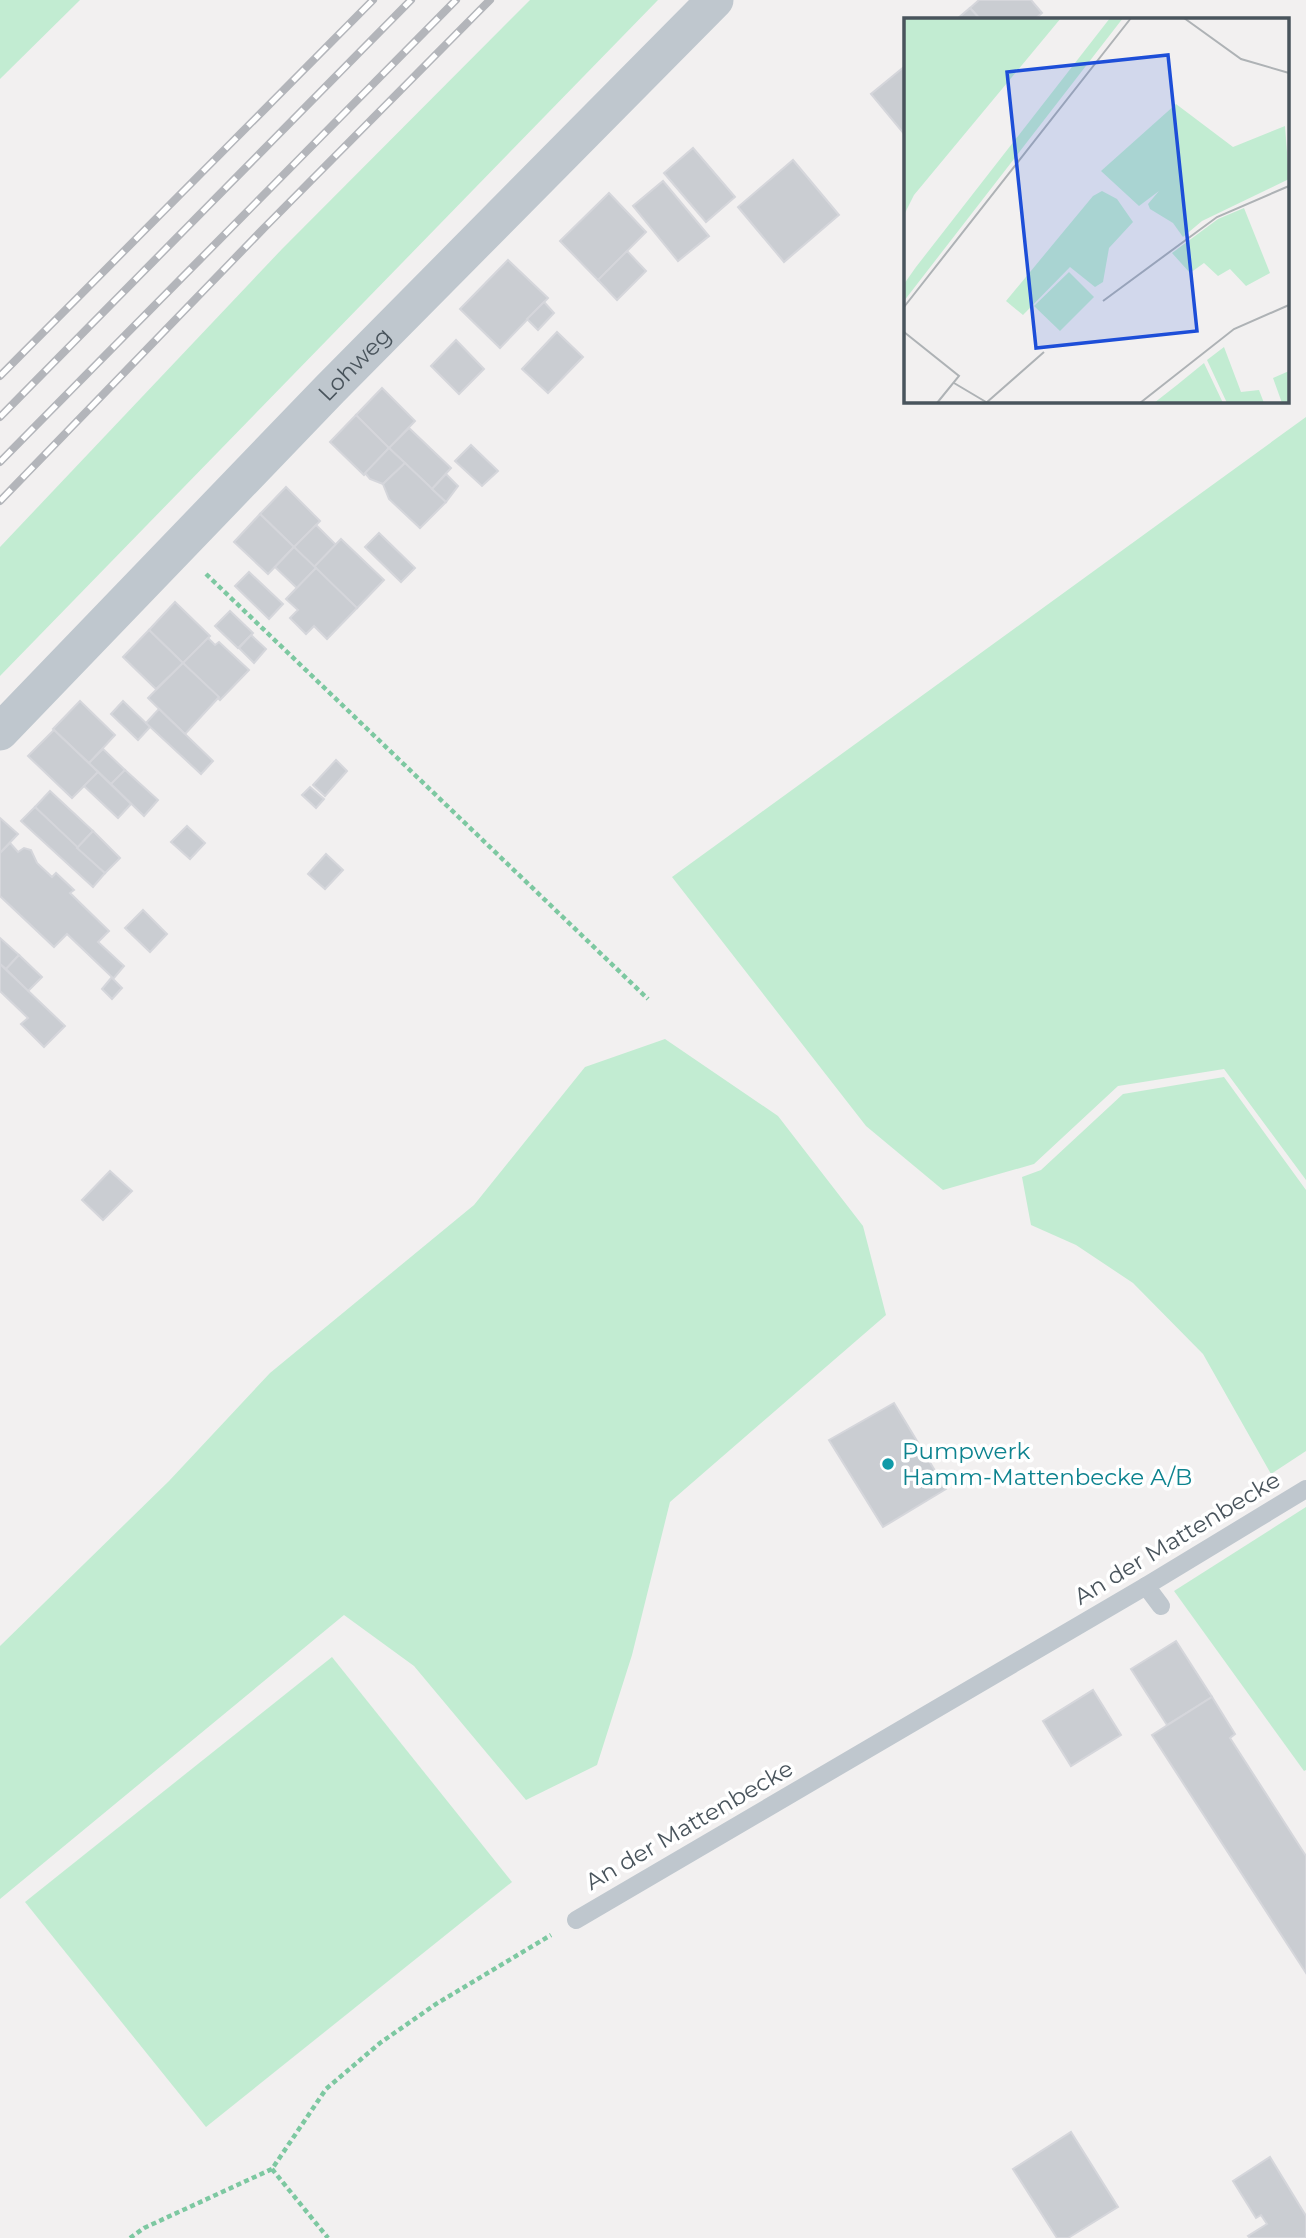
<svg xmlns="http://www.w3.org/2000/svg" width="1306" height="2238" viewBox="0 0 1306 2238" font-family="Montserrat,sans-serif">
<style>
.green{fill:#c2ecd2}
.building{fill:#cacdd2;stroke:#d5d6db;stroke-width:2}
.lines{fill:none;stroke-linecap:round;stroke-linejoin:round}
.path{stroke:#7dc8a1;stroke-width:4.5;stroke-dasharray:5 3.5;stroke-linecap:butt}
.service{stroke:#bfc7ce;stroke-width:18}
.minor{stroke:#bfc7ce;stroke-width:37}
.rail-casing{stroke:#b3b5ba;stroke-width:8}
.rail{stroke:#fff;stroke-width:5;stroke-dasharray:16;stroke-linecap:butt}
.culture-dot{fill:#0f9aa8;stroke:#fff;stroke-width:2.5}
.labels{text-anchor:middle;stroke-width:7;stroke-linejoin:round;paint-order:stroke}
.street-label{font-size:23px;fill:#49545c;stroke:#fff}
.culture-label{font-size:23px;fill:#0d838f;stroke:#fff;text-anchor:start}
.inset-road{fill:none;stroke:#aeb2b5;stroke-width:2}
.view{fill:#1d4ed8;fill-opacity:0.15;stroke:#1d4ed8;stroke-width:3.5}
.inset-edge{fill:none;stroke:#49545c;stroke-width:3.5}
</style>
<rect width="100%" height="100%" fill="#f2f0f0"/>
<!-- green -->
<g class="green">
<path d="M0 0H80L0 79Z"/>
<path d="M530 0H658L0 676V547L282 249Z"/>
<path d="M1306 417V1180L1224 1069 1118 1086 1034 1164 943 1190 866 1126 672 877Z"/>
<path d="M665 1039 778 1116 863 1226 886 1315 670 1502 632 1655 597 1765 526 1800 414 1666 344 1615 0 1899V1646L169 1481 270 1373 474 1205 585 1067Z"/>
<path d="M1224 1077 1306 1190V1451L1271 1474 1203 1354 1133 1283 1076 1245 1031 1225 1022 1177 1041 1170 1123 1094Z"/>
<path d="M1306 1507V1770L1304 1771 1174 1591Z"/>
<path d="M332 1657 512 1882 206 2127 25 1902Z"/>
</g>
<!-- building -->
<g class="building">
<path d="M979 0H1031L1042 13 1035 19H980L970 8Z"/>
<path d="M970 8 980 19H957Z"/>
<path d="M905 66V135L871 94Z"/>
<path d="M693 148 735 197 706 222 664 173Z"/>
<path d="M793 160 839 215 784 262 738 207Z"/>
<path d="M663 181 709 236 678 261 633 206Z"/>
<path d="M609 193 646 232 598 280 560 241Z"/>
<path d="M627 251 646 271 617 300 598 280Z"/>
<path d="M508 260 548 298 500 348 460 309Z"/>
<path d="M544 302 554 313 538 330 527 319Z"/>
<path d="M557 332 583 357 548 393 522 369Z"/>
<path d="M456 340 484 369 459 394 431 366Z"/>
<path d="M382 388 415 421 389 448 356 415Z"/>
<path d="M356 415 389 448 364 475 330 442Z"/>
<path d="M409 428 451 468 432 489 389 448Z"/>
<path d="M471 445 498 471 482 486 455 461Z"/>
<path d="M389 448 405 463 383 484 370 479 365 473Z"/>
<path d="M405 463 446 502 420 528 389 499 383 484Z"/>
<path d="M446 474 458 486 446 502 432 489Z"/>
<path d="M286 487 320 521 294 547 260 514Z"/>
<path d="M260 514 294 547 268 574 234 542Z"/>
<path d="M316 525 336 545 314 567 294 547Z"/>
<path d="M379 533 415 568 401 582 365 547Z"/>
<path d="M341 539 384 580 357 608 314 567Z"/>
<path d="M294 547 316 568 297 588 275 567Z"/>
<path d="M316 568 357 608 327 639 314 626 306 634 290 618 298 610 286 599Z"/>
<path d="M249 572 283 604 269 619 235 586Z"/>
<path d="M175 602 210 636 183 663 149 630Z"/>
<path d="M230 611 253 633 238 648 215 626Z"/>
<path d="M149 630 183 663 156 689 123 657Z"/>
<path d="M251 635 266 649 254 663 239 648Z"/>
<path d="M208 638 215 645 219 642 249 670 220 700 183 663Z"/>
<path d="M183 663 219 697 185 734 148 698Z"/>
<path d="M80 701 115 735 89 763 53 729Z"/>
<path d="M123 701 150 727 138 740 111 714Z"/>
<path d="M159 709 213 761 201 774 146 723Z"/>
<path d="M54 730 98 772 72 798 28 756Z"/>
<path d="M103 749 125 770 111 784 89 763Z"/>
<path d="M336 760 347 771 325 796 313 785Z"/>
<path d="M125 770 158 800 144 816 111 784Z"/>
<path d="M98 772 131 804 118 818 84 786Z"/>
<path d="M310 787 324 799 316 808 302 795Z"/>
<path d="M50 791 93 831 77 848 35 807Z"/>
<path d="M35 807 105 873 93 887 21 821Z"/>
<path d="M0 818 18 834 0 853Z"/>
<path d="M187 826 205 843 190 859 171 842Z"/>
<path d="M93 831 120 858 105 873 77 848Z"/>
<path d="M10 843 18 852 24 848 31 850 37 863 52 877 56 873 74 890 70 893 109 931 98 942 124 966 113 979 122 988 112 999 102 989 112 977 67 934 54 947 0 896V853Z"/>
<path d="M326 854 343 870 325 889 308 874Z"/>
<path d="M143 910 167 934 150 952 125 928Z"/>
<path d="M0 938 19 955 6 969 0 964Z"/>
<path d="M19 955 42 977 28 991 6 969Z"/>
<path d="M0 964 65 1026 44 1047 21 1024 28 1018 0 991Z"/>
<path d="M110 1171 132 1191 103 1220 82 1200Z"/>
<path d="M894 1403 946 1489 883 1527 829 1440Z"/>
<path d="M1176 1641 1212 1697 1167 1725 1131 1669Z"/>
<path d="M1093 1690 1121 1735 1071 1766 1043 1721Z"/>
<path d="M1212 1697 1235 1734 1230 1738 1306 1856V1973L1152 1735Z"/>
<path d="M1071 2132 1118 2207 1068 2238H1057L1013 2169Z"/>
<path d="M1270 2157 1306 2216V2238H1250L1248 2236 1267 2224 1261 2215 1256 2218 1233 2181Z"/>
</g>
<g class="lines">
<!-- path -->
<g class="path">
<path d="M206 574 648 999"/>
<path d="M272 2169 328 2238"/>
<path d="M130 2238 144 2228 272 2169 326 2089 380 2043 436 2004 551 1935"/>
</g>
<!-- service -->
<g class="service">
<path d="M1146 1586 1161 1606"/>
<path d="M576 1920 1146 1586 1306 1489"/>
</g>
<!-- minor -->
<path class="minor" id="s1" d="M0 732 330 389 715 0"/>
<!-- rail casing -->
<g class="rail-casing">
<g id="rail">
<path d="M0 376 373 0"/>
<path d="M0 417 411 0"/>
<path d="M0 462 456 0"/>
<path d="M0 501 265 227 490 0"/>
</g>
</g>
<!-- rail -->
<use href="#rail" class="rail"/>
</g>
<!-- markers -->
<circle class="culture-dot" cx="888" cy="1464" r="7"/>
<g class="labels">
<!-- street labels -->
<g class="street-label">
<text dy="8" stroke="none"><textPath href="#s1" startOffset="511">Lohweg</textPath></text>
<text transform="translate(1177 1538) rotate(-31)" y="8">An der Mattenbecke</text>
<text transform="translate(689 1825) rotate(-30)" y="8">An der Mattenbecke</text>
</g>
<!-- culture labels -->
<g class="culture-label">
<text x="902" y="1459">Pumpwerk<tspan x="902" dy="26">Hamm-Mattenbecke A/B</tspan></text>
</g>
</g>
<!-- overview -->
<g transform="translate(904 18)">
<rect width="385" height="385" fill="#f2f0f0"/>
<path d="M0 0H157L10 177 0 197ZM206 0H219L0 283V266L12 249ZM272 86 329 129 381 108 385 161 298 203 279 219 269 205 246 191 244 186 255 173 235 188 197 153ZM198 173 213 181 229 204 205 230 199 264 191 269 166 249 119 297 102 283 189 178ZM340 190 366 255 342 268 326 251 314 258 300 245 286 255 268 235 314 201ZM165 254 190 279 156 313 130 288ZM320 329 337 374 355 372 360 385H323L303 342ZM300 345 319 385H250L273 367ZM385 353V385H378L369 360Z" fill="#c2ecd2"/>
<path class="inset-road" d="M280 0 337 41 385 55M199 283 313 199 385 168M0 289 227 0M0 314 55 358 33 385M50 365 82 384M82 385 140 334M236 385 330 311 385 287"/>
<path class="view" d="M264 37 293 313 132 330 103 54Z"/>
<rect width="385" height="385" class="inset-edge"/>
</g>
</svg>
